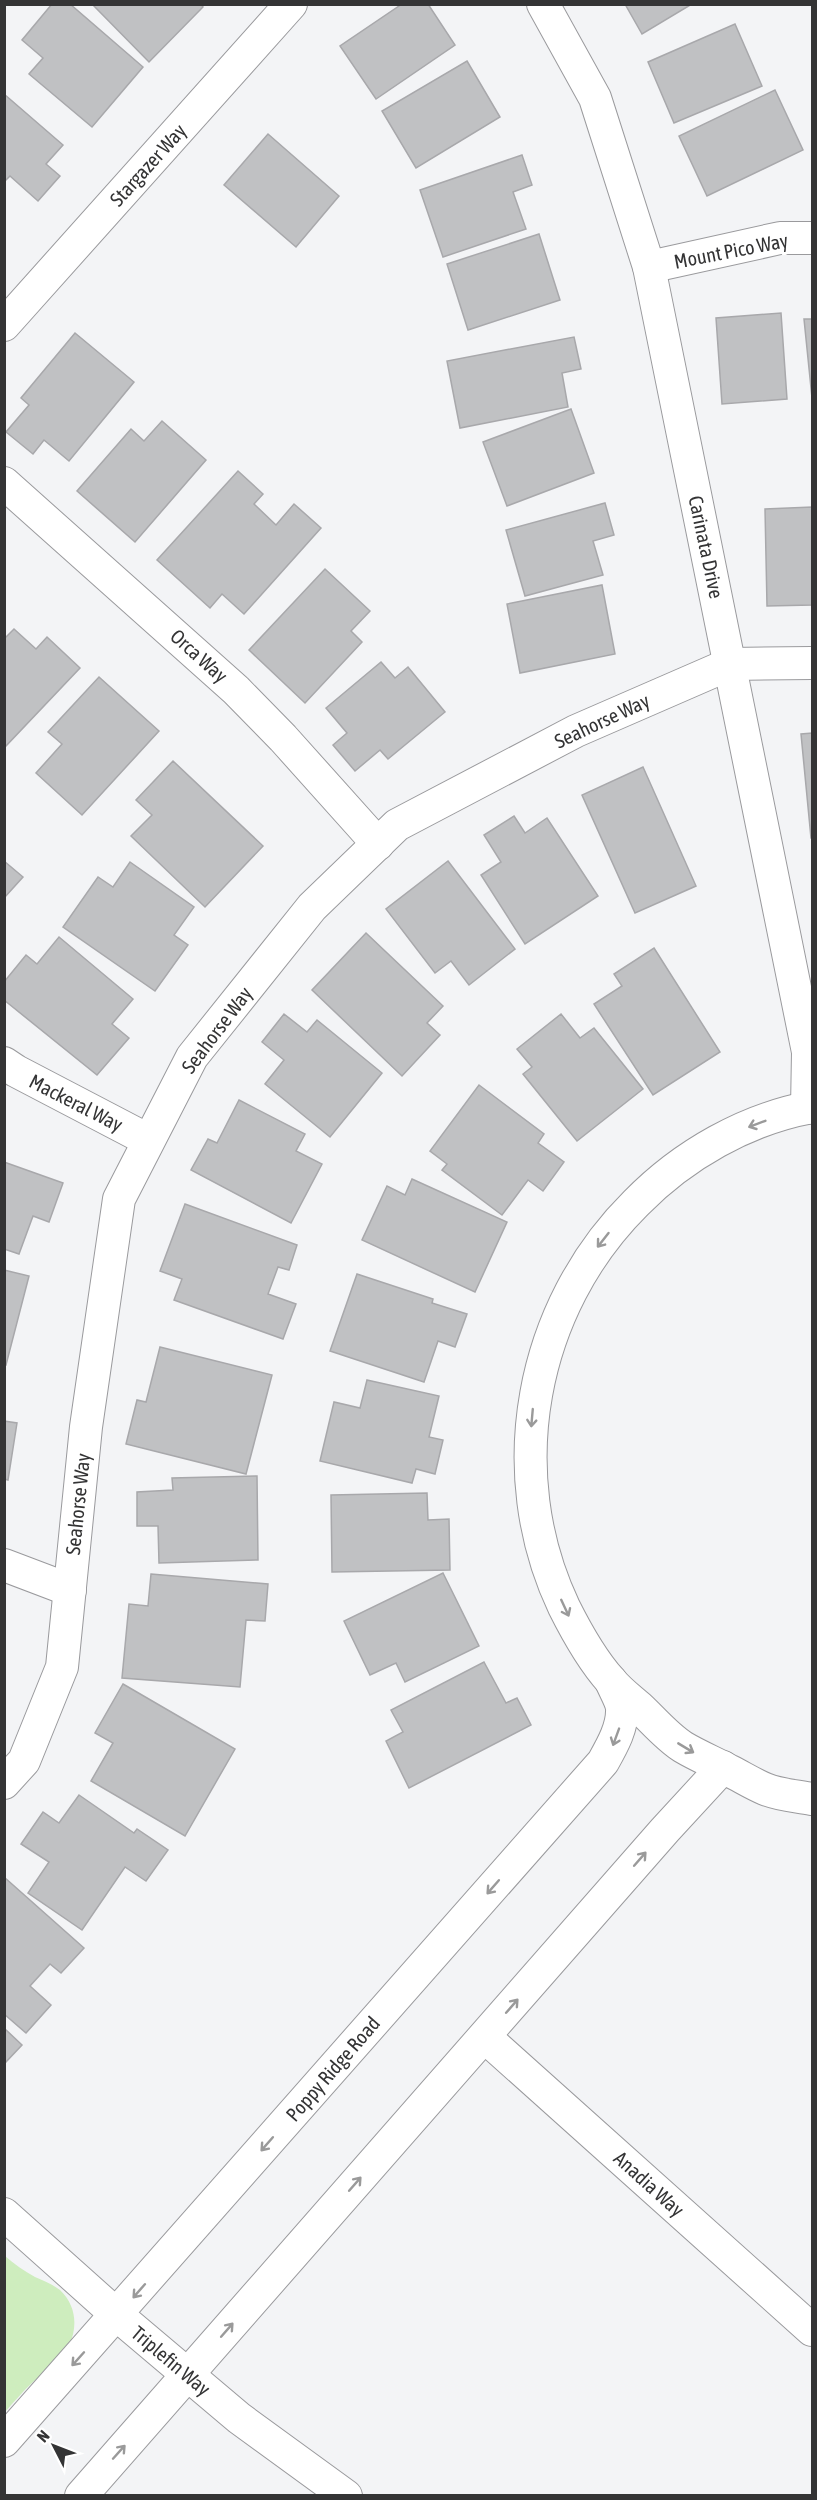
<svg xmlns="http://www.w3.org/2000/svg" width="817" height="2500" viewBox="0 0 817 2500" font-family="'Asap Condensed',sans-serif">
<style>
.green{fill:#ceedbe}
.building{fill:#c0c1c3;stroke:#a8a8ab;stroke-width:1.5}
.lines{fill:none;stroke-linecap:round;stroke-linejoin:round}
.street-casing{stroke:#9a9a9d;stroke-width:34}
.street{stroke:#fff;stroke-width:32}
.oneway{stroke:#9a9a9a}
.labels{text-anchor:middle;stroke-width:6;stroke-linejoin:round;paint-order:stroke}
.street-label{font-size:20px;fill:#343435;stroke:#fff}
</style>
<rect width="100%" height="100%" fill="#f3f4f6"/>
<!-- green -->
<path class="green" d="M5 2256C14 2264 24 2271 35 2277 44 2281 52 2284 60 2290 83 2312 76 2344 56 2365 50 2372 40 2376 33 2382 23 2391 14 2402 5 2412Z"/>
<!-- building -->
<g class="building">
<path d="M52 4H70L143 67 92 127 29 74 43 58 22 40Z"/>
<path d="M92 4H201L203 7 149 62Z"/>
<path d="M402 4H428L455 45 376 99 340 46Z"/>
<path d="M625 4H692L642 34Z"/>
<path d="M735 24 762 86 674 123 648 62Z"/>
<path d="M467 61 500 117 416 168 382 111Z"/>
<path d="M775 90 803 150 707 196 679 136Z"/>
<path d="M4 94 63 145 46 164 60 176 38 201 10 176 4 182Z"/>
<path d="M268 134 339 196 296 247 224 185Z"/>
<path d="M522 155 532 185 513 192 526 229 443 257 420 190Z"/>
<path d="M539 234 560 300 468 330 447 264Z"/>
<path d="M781 313 787 399 722 404 716 318Z"/>
<path d="M804 319H812V398Z"/>
<path d="M75 333 134 382 69 461 44 440 33 454 6 432 29 405 21 398Z"/>
<path d="M574 337 581 369 562 373 568 407 460 428 447 361Z"/>
<path d="M571 409 594 473 507 506 483 442Z"/>
<path d="M162 421 206 460 135 542 77 491 131 429 144 441Z"/>
<path d="M238 471 263 494 254 504 276 525 294 504 321 528 244 614 222 594 210 608 157 560Z"/>
<path d="M605 503 614 535 593 541 603 575 525 596 506 530Z"/>
<path d="M812 507V605L767 606 765 509Z"/>
<path d="M325 569 370 611 351 631 362 642 305 703 249 650Z"/>
<path d="M602 585 615 654 520 673 507 604Z"/>
<path d="M14 629 36 649 47 637 80 668 4 748V639Z"/>
<path d="M381 662 395 678 408 667 445 712 388 759 380 750 355 771 333 745 347 733 326 708Z"/>
<path d="M99 677 159 731 82 815 36 773 62 744 48 732Z"/>
<path d="M812 733V838H811L801 734Z"/>
<path d="M173 761 263 846 205 907 131 836 152 815 136 800Z"/>
<path d="M643 767 696 886 635 913 582 795Z"/>
<path d="M514 816 525 833 547 818 598 896 525 944 481 875 501 862 484 835Z"/>
<path d="M4 861 23 877 4 898Z"/>
<path d="M448 861 515 949 469 985 451 961 435 973 386 909Z"/>
<path d="M130 862 194 907 174 935 188 945 155 991 63 927 98 877 113 887Z"/>
<path d="M366 933 443 1006 427 1023 440 1035 402 1076 312 990Z"/>
<path d="M59 937 133 999 112 1024 129 1038 97 1075 4 1000V982L26 955 37 964Z"/>
<path d="M654 948 720 1052 653 1095 594 1004 622 986 614 974Z"/>
<path d="M284 1014 307 1032 317 1020 382 1073 330 1137 265 1084 284 1060 262 1042Z"/>
<path d="M561 1014 580 1038 594 1028 643 1089 577 1141 523 1074 532 1067 517 1049Z"/>
<path d="M479 1085 544 1134 538 1143 564 1162 543 1191 528 1180 502 1215 442 1170 447 1164 430 1151Z"/>
<path d="M239 1100 305 1134 296 1151 322 1164 291 1223 191 1170 208 1139 217 1143Z"/>
<path d="M4 1162 63 1183 49 1222 33 1216 19 1254 4 1249Z"/>
<path d="M412 1179 507 1222 475 1292 362 1240 387 1186 405 1195Z"/>
<path d="M185 1204 297 1245 289 1270 278 1267 268 1294 296 1304 283 1339 174 1300 182 1279 160 1271Z"/>
<path d="M4 1270 29 1276 6 1365 4 1364Z"/>
<path d="M357 1274 433 1299 432 1303 467 1314 455 1347 438 1341 424 1382 330 1351Z"/>
<path d="M160 1347 272 1375 246 1474 126 1444 137 1400 146 1402Z"/>
<path d="M367 1380 439 1396 429 1437 443 1440 435 1474 416 1469 412 1483 320 1461 334 1402 360 1408Z"/>
<path d="M4 1421 17 1423 8 1480 4 1479Z"/>
<path d="M257 1476 258 1560 159 1563 158 1526H137V1492L173 1490 172 1478Z"/>
<path d="M427 1493 428 1520 449 1519 450 1570 332 1572 331 1495Z"/>
<path d="M443 1573 479 1646 405 1682 396 1663 370 1675 344 1621Z"/>
<path d="M151 1574 268 1584 265 1621 246 1620 240 1687 122 1678 129 1604 148 1606Z"/>
<path d="M484 1662 506 1703 517 1698 531 1725 409 1788 386 1741 403 1732 391 1710Z"/>
<path d="M123 1684 235 1749 185 1836 91 1781 113 1743 95 1733Z"/>
<path d="M79 1795 134 1833 137 1829 168 1850 146 1881 125 1867 82 1930 28 1893 49 1862 21 1844 43 1812 59 1823Z"/>
<path d="M4 1877 84 1948 61 1973 50 1964 30 1986 51 2005 26 2033 4 2014Z"/>
<path d="M4 2028 22 2045 4 2064Z"/>
</g>
<g class="lines">
<!-- street casing -->
<g class="street-casing">
<g id="street">
<path d="M543 4 595 98 649 267 808 1052 807 1108"/>
<path d="M649 267 780 238H812"/>
<path d="M4 325 291 4"/>
<path d="M4 483 236 690 283 738 378 844"/>
<path d="M4 1063 16 1071 148 1140"/>
<path d="M812 1107C746 1119 683 1155 636 1203 530 1308 500 1472 564 1607 577 1633 592 1660 611 1681 619 1691 630 1699 639 1707 653 1720 667 1737 683 1747 698 1756 715 1763 730 1771 742 1777 753 1784 765 1789 779 1795 797 1796 812 1799"/>
<path d="M4 1565 70 1590"/>
<path d="M4 1783 24 1761 62 1667 86 1427 119 1199 192 1057 312 907 397 825 576 731 730 664 812 663"/>
<path d="M485 2037 812 2330"/>
<path d="M4 2214 117 2315 239 2418 346 2496"/>
<path d="M4 2441 603 1762C612 1746 623 1727 622 1708 621 1700 614 1689 611 1681"/>
<path d="M81 2496 665 1830 723 1767"/>
</g>
</g>
<!-- street -->
<use href="#street" class="street"/>
</g>
<!-- one-way arrows -->
<defs><path id="oneway-shaft" d="M-6 0H5M1.5-3L5.5 0L1.5 3" fill="none" stroke-width="1.6" stroke-linecap="round" stroke-linejoin="round" transform="scale(1.5)"/></defs>
<g class="oneway">
<use href="#oneway-shaft" transform="translate(757 1124) rotate(159)"/>
<use href="#oneway-shaft" transform="translate(603 1240) rotate(128)"/>
<use href="#oneway-shaft" transform="translate(532 1418) rotate(95)"/>
<use href="#oneway-shaft" transform="translate(565 1608) rotate(65)"/>
<use href="#oneway-shaft" transform="translate(616 1737) rotate(110)"/>
<use href="#oneway-shaft" transform="translate(686 1748) rotate(31)"/>
<use href="#oneway-shaft" transform="translate(640 1859) rotate(-49)"/>
<use href="#oneway-shaft" transform="translate(493 1887) rotate(131)"/>
<use href="#oneway-shaft" transform="translate(512 2006) rotate(-49)"/>
<use href="#oneway-shaft" transform="translate(267 2144) rotate(131)"/>
<use href="#oneway-shaft" transform="translate(355 2184) rotate(-49)"/>
<use href="#oneway-shaft" transform="translate(139 2291) rotate(131)"/>
<use href="#oneway-shaft" transform="translate(227 2330) rotate(-49)"/>
<use href="#oneway-shaft" transform="translate(78 2359) rotate(132)"/>
<use href="#oneway-shaft" transform="translate(119 2452) rotate(-48)"/>
</g>
<g class="labels">
<!-- street labels -->
<g class="street-label">
<text transform="translate(148 165) rotate(-48)" y="7">Stargazer Way</text>
<text transform="translate(731 251) rotate(-11)" y="7">Mount Pico Way</text>
<text transform="translate(706 547) rotate(78)" y="7">Carinata Drive</text>
<text transform="translate(199 656) rotate(42)" y="7">Orca Way</text>
<text transform="translate(602 721) rotate(-25)" y="7">Seahorse Way</text>
<text transform="translate(217 1030) rotate(-53)" y="7">Seahorse Way</text>
<text transform="translate(76 1103) rotate(27)" y="7">Mackeral Way</text>
<text transform="translate(78 1504) rotate(-84)" y="7">Seahorse Way</text>
<text transform="translate(333 2069) rotate(-49)" y="7">Poppy Ridge Road</text>
<text transform="translate(649 2184) rotate(42)" y="7">Anadia Way</text>
<text transform="translate(171 2361) rotate(40)" y="7">Triplefin Way</text>
</g>
</g>
<!-- border -->
<rect width="817" height="2500" fill="none" stroke="#343435" stroke-width="12"/>
<!-- north arrow -->
<g transform="translate(54 2446) rotate(312)" stroke="#ffffff" stroke-width="4.5" paint-order="stroke">
<path d="M0-4.5L10 22L0 15L-10 22Z" fill="#343435"/>
<text y="-9" font-size="16" font-weight="bold" text-anchor="middle" fill="#343435">N</text>
</g>
</svg>
